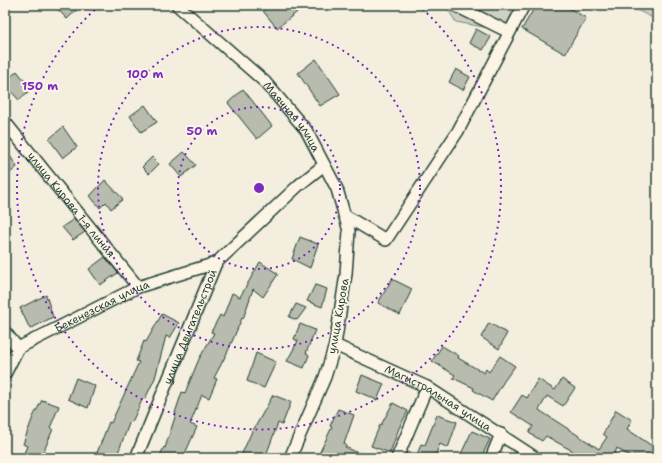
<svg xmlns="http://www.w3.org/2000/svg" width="662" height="463" viewBox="0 0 662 463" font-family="'Shantell Sans',sans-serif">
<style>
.green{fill:#d0d1c2;stroke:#78877b}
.building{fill:#b8bcae;stroke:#1f3d34}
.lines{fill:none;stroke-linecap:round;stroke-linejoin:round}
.street-casing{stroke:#1f3d34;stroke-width:14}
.street{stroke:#fcf5e5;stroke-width:11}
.ring{fill:none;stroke:#7b2cbf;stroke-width:2;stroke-dasharray:2 4}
.labels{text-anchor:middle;stroke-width:4;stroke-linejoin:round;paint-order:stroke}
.street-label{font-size:11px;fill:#1f3d34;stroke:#fcf5e5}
.centre{fill:#7b2cbf;stroke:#fcf5e5;stroke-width:2}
.ring-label{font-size:12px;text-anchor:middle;font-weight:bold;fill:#7b2cbf;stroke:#fcf5e5;stroke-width:4;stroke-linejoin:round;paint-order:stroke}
</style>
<rect width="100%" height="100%" fill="#f3eede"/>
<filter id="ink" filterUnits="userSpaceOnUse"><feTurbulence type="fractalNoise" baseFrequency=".025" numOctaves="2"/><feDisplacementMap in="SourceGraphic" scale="8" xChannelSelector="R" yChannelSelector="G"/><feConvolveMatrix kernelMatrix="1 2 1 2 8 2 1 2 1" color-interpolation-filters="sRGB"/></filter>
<g filter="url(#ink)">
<!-- green -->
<g class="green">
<path d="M445 5H523L511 32 456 22Z"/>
<path d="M615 5H657V20L639 11Z"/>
</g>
<!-- building -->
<g class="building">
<path d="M54 5H82L67 19Z"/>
<path d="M271 5H306L277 28 263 11Z"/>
<path d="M536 5H564L586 18 565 54 522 29Z"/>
<path d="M476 29 491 37 483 50 469 43Z"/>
<path d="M316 59 340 94 320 106 298 73Z"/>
<path d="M456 69 470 77 463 90 449 82Z"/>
<path d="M17 71 31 89 19 100 5 85V82Z"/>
<path d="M243 89 272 126 257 139 228 103Z"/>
<path d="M145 105 157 122 141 132 130 116Z"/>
<path d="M63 127 77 147 63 158 49 139Z"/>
<path d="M5 148 17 167 5 177Z"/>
<path d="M184 152 196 165 181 177 170 164Z"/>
<path d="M152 157 159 164 149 174 142 167Z"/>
<path d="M105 180 123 199 111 209 106 202 100 208 90 196Z"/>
<path d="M74 219 85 232 73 240 62 227Z"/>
<path d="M300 237 318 244 310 268 292 259Z"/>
<path d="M105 257 118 273 100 285 89 269Z"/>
<path d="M260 262 278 274 263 297 253 289 243 319 242 318 228 351 214 378 217 379 209 398 202 395 190 424 197 427 183 458H159L164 447 165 448 176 414 175 413 182 392 185 393 199 359 214 333 211 332 220 315 223 317 232 293 240 297Z"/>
<path d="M392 279 412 289 400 315 378 303Z"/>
<path d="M315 285 327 289 322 307 307 301Z"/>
<path d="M46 295 53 317 30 329 20 308Z"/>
<path d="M296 304 306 308 297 320 289 317Z"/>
<path d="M162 314 179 323 170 338 166 336 155 378 145 399 143 398 132 422 130 421 116 458H95L109 422 111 423 139 362 136 361 144 341 146 342Z"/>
<path d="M489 323 507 333 499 349 481 337Z"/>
<path d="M300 324 315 330 306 353 309 355 304 368 287 361 298 341 294 339Z"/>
<path d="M442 346 459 356 458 358 484 373 486 369 489 372 500 356 515 366 504 381 492 401 473 390 474 388 453 378 455 375 432 361Z"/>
<path d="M256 353 276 362 264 388 247 381Z"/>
<path d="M362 375 384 384 377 400 356 391Z"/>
<path d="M76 378 95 386 88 408 68 399Z"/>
<path d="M538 379 555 390 562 379 575 388 563 406 547 396 539 410 599 449 607 437 603 434 616 410 632 420 627 429 655 448 648 458H632L617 448 613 458H585L546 436 542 441 529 433 533 426 511 412 522 395 527 398Z"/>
<path d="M273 395 291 402 282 425 278 423 265 458H240L253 429H254Z"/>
<path d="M42 400 59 406 50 428 53 429 41 458H22L27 446 23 444 33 417Z"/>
<path d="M393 403 408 411 399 428 390 453 371 446 380 425H381Z"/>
<path d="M338 409 354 415 344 444 346 445 345 447 370 458H317L332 427 330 426Z"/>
<path d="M437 415 457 422 448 448 440 444 434 458H416L421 444 425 445Z"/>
<path d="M472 431 490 439 481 458H459Z"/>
</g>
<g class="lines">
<!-- street casing -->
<g class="street-casing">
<g id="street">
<path id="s1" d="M177 5 265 82 306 130 337 189 349 231 346 274 335 345 325 377 290 458"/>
<path d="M454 5 509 32"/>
<path id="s2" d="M5 122 138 287"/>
<path d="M344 215 386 240 458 131 524 5"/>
<path d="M5 332 18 348"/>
<path id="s3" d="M335 345 427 387 536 458"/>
<path id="s4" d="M5 374 18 348 138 287 216 263"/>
<path id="s5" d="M136 458 216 263 299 185 324 165"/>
<path d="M397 458 427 387"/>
<path d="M491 458 501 434"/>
</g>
</g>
<!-- street -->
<use href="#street" class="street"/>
</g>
</g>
<!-- distance rings -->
<g class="ring">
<circle cx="259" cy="188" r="81"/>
<circle cx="259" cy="188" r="161"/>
<path d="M418 5A242 242 0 1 1 100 5"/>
</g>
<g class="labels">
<!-- street labels -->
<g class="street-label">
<text dy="4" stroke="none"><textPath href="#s1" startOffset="161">Маячная улица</textPath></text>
<text dy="4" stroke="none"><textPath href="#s2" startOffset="106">улица Кирова 1-я линия</textPath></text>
<text dy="4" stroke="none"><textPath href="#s4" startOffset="123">Бекенезская улица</textPath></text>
<text transform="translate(338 316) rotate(-80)" y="4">улица Кирова</text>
<text dy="4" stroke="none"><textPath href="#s5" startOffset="142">улица Двигательстрой</textPath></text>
<text dy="4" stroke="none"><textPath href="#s3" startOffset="116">Магистральная улица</textPath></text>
</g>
</g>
<circle cx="259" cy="188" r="6" class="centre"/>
<g class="ring-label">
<text x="145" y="78">100 m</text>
<text x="40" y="90">150 m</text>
<text x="202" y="135">50 m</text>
</g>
<!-- margin -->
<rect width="662" height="463" fill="none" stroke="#fcf5e5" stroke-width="20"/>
<rect x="10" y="10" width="642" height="443" fill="none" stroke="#1f3d34" stroke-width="1.5" filter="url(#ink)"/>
</svg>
